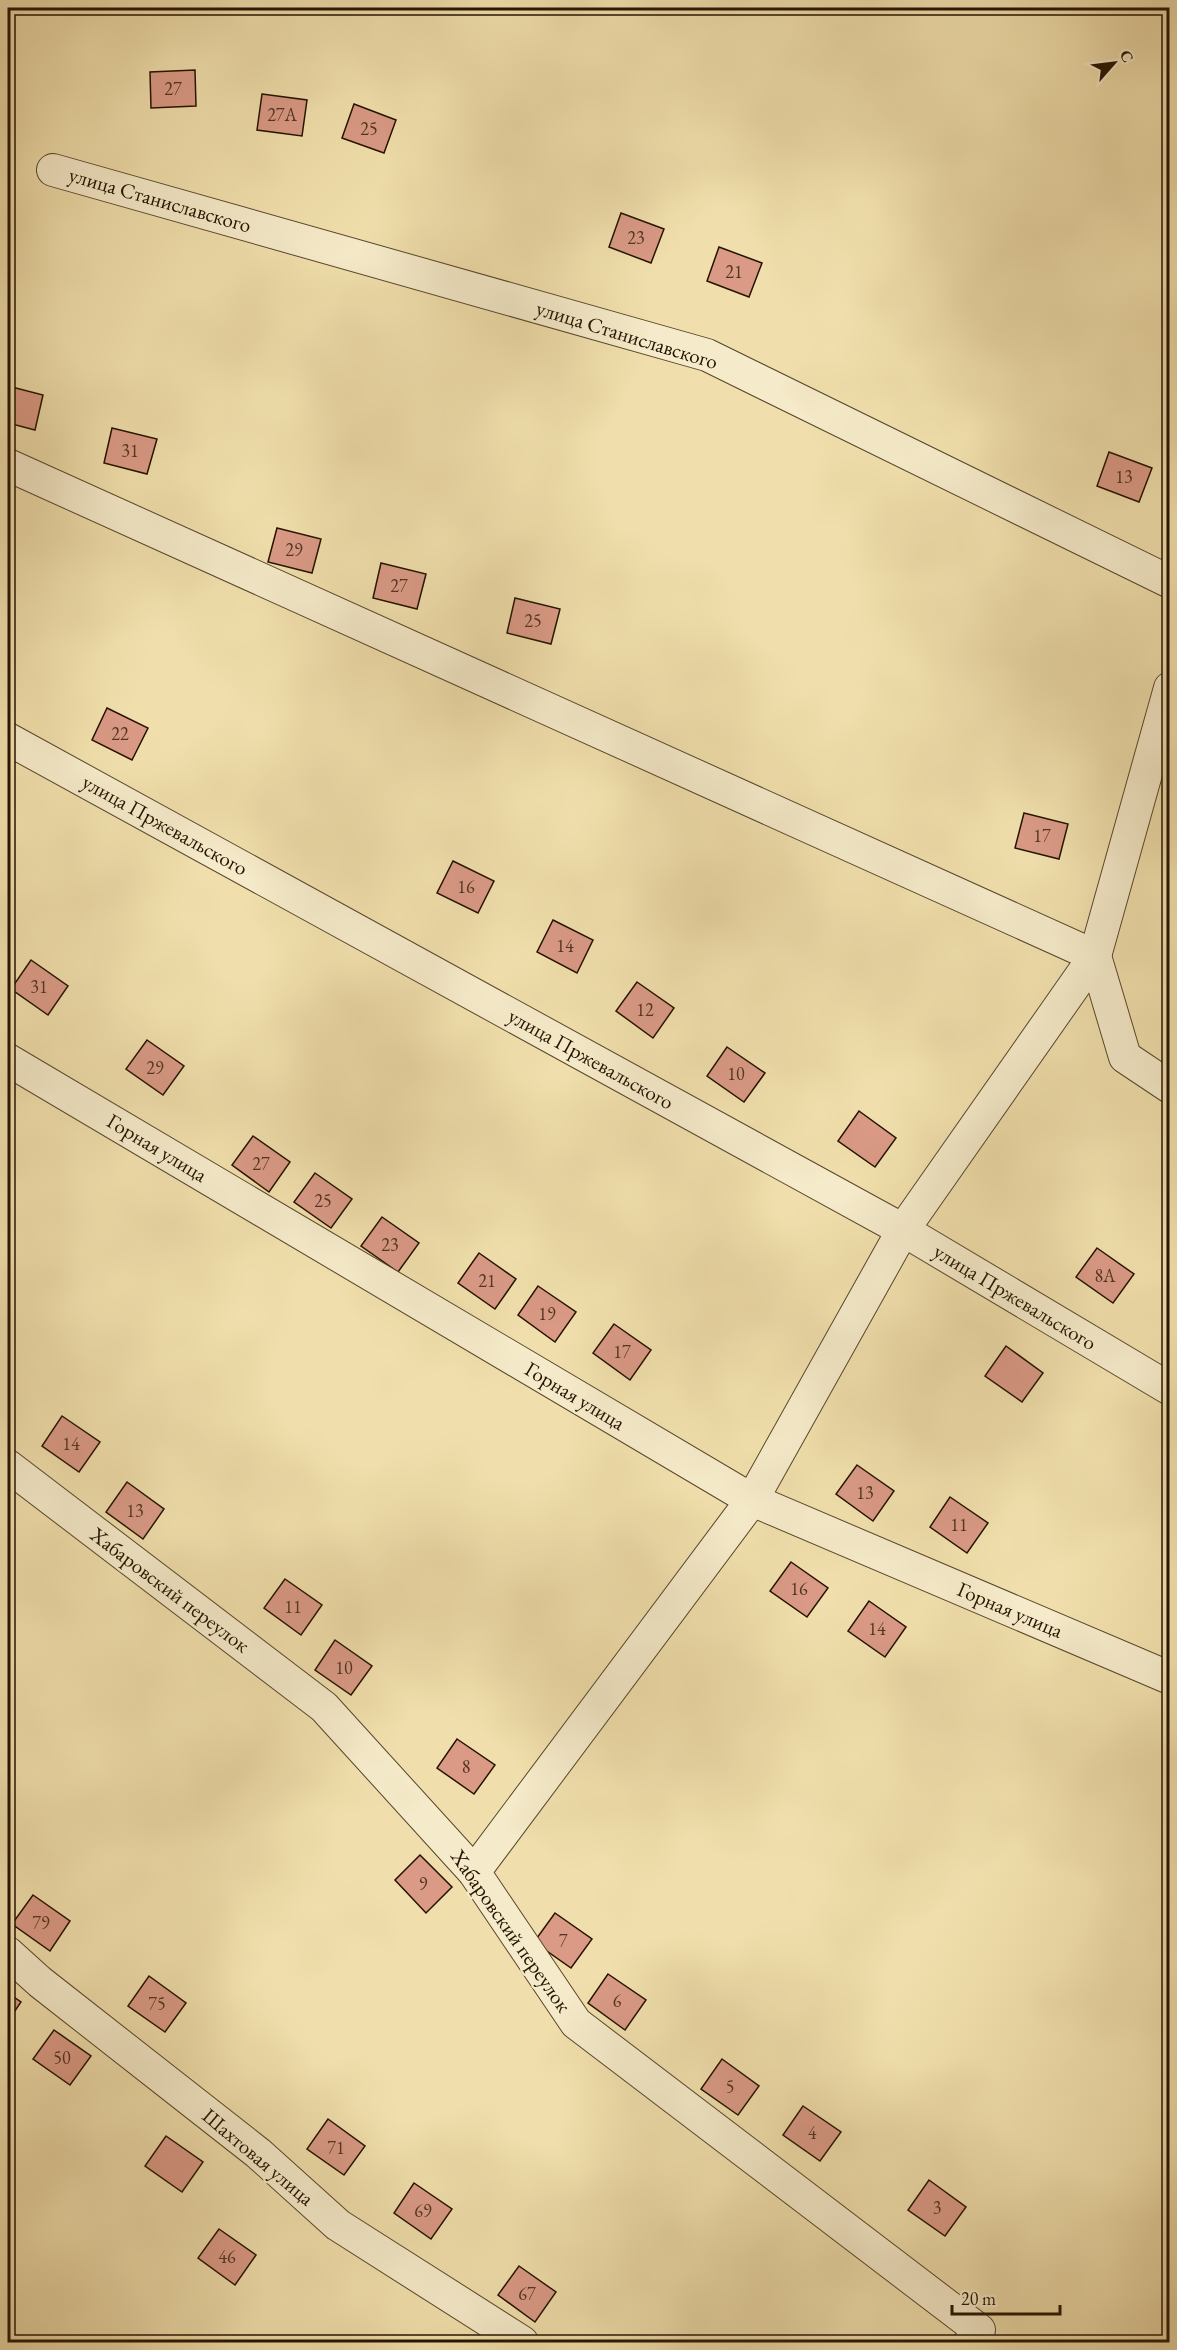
<svg xmlns="http://www.w3.org/2000/svg" width="1177" height="2350" viewBox="0 0 1177 2350" font-family="'EB Garamond',serif">
<style>
.building{fill:#da9a86;stroke:#241300;stroke-width:1.5}
.lines{fill:none;stroke-linecap:round;stroke-linejoin:round}
.minor-casing{stroke:#57462b;stroke-width:34}
.minor{stroke:#f5eac9;stroke-width:32}
.labels{text-anchor:middle;stroke-width:4.5;stroke-linejoin:round;paint-order:stroke}
.number-label{font-size:18px;fill:#523522}
.street-label{font-size:21px;fill:#241300;stroke:#f5eac9}
</style>
<rect width="100%" height="100%" fill="#f0dfac"/>
<filter id="stains"><feTurbulence type="fractalNoise" baseFrequency=".00333" numOctaves="4"/><feColorMatrix values="0 0 0 0 .2 0 0 0 0 .09 0 0 0 0 .02 0 0 0 .5 -.17"/></filter>
<radialGradient id="worn" r=".72"><stop offset=".6" stop-color="#630" stop-opacity="0"/><stop offset="1" stop-color="#630" stop-opacity=".3"/></radialGradient>
<!-- building -->
<g class="building">
<path d="M195 70 196 106 151 108 150 72Z"/>
<path d="M262 94 307 100 302 136 257 130Z"/>
<path d="M354 104 396 120 384 153 342 138Z"/>
<path d="M621 213 664 229 651 263 609 247Z"/>
<path d="M719 247 762 263 749 297 707 281Z"/>
<path d="M8 386 43 395 35 430 8 423Z"/>
<path d="M112 428 157 439 147 474 104 463Z"/>
<path d="M1109 452 1152 468 1139 502 1097 486Z"/>
<path d="M277 528 321 539 312 573 268 562Z"/>
<path d="M381 563 426 574 417 609 373 598Z"/>
<path d="M515 598 560 609 551 644 507 633Z"/>
<path d="M107 708 148 728 132 760 92 740Z"/>
<path d="M1024 813 1068 824 1059 859 1015 848Z"/>
<path d="M453 861 494 881 478 913 437 893Z"/>
<path d="M553 920 593 940 577 973 537 952Z"/>
<path d="M31 960 68 986 48 1015 11 989Z"/>
<path d="M637 982 674 1008 653 1038 616 1011Z"/>
<path d="M147 1040 184 1066 163 1095 126 1069Z"/>
<path d="M727 1047 765 1073 744 1102 707 1076Z"/>
<path d="M859 1111 896 1138 875 1167 838 1141Z"/>
<path d="M253 1136 290 1162 269 1192 232 1165Z"/>
<path d="M315 1173 352 1199 331 1228 294 1202Z"/>
<path d="M382 1217 419 1243 398 1272 361 1246Z"/>
<path d="M1097 1248 1134 1274 1113 1303 1076 1277Z"/>
<path d="M479 1253 516 1279 495 1309 458 1283Z"/>
<path d="M538 1286 576 1312 555 1342 518 1315Z"/>
<path d="M614 1324 651 1350 630 1380 593 1353Z"/>
<path d="M1006 1346 1043 1373 1022 1402 985 1376Z"/>
<path d="M62 1416 100 1442 79 1472 42 1446Z"/>
<path d="M857 1465 894 1491 873 1521 836 1494Z"/>
<path d="M127 1482 164 1509 143 1539 106 1512Z"/>
<path d="M950 1497 988 1523 967 1553 930 1527Z"/>
<path d="M791 1562 828 1588 807 1617 770 1591Z"/>
<path d="M285 1579 322 1605 301 1635 264 1608Z"/>
<path d="M869 1601 906 1627 885 1657 848 1631Z"/>
<path d="M335 1640 372 1666 351 1695 315 1670Z"/>
<path d="M457 1739 495 1765 474 1794 437 1768Z"/>
<path d="M420 1855 452 1887 426 1913 395 1880Z"/>
<path d="M33 1895 70 1921 50 1951 12 1924Z"/>
<path d="M555 1913 592 1939 571 1968 534 1942Z"/>
<path d="M608 1974 646 2000 625 2030 588 2003Z"/>
<path d="M149 1976 186 2003 165 2032 128 2006Z"/>
<path d="M8 1993 21 2002 8 2021Z"/>
<path d="M54 2030 91 2056 70 2085 33 2059Z"/>
<path d="M722 2059 759 2086 738 2115 701 2089Z"/>
<path d="M803 2106 841 2132 820 2161 783 2135Z"/>
<path d="M328 2119 365 2146 344 2175 307 2149Z"/>
<path d="M166 2136 203 2162 182 2192 145 2166Z"/>
<path d="M929 2180 966 2207 945 2236 908 2210Z"/>
<path d="M414 2183 452 2209 431 2239 394 2213Z"/>
<path d="M219 2229 256 2255 235 2285 198 2258Z"/>
<path d="M519 2266 556 2292 535 2322 498 2295Z"/>
</g>
<g class="lines">
<!-- minor casing -->
<g class="minor-casing">
<g id="minor">
<path d="M53 170 707 355 1170 582"/>
<path d="M8 465 1095 956 1125 1057 1170 1087"/>
<path d="M8 739 903 1230 1170 1389"/>
<path d="M8 1060 752 1500 1170 1678"/>
<path d="M8 1466 324 1707 474 1872 576 2023 979 2330 970 2342"/>
<path d="M474 1872 752 1500 903 1230 1095 956 1170 688"/>
<path d="M8 1953 40 1982 258 2153 338 2225 522 2342"/>
</g>
</g>
<!-- minor -->
<use href="#minor" class="minor"/>
</g>
<g class="labels">
<!-- number labels -->
<g class="number-label">
<text x="173" y="95">27</text>
<text x="282" y="121">27А</text>
<text x="369" y="135">25</text>
<text x="636" y="244">23</text>
<text x="734" y="278">21</text>
<text x="130" y="457">31</text>
<text x="1124" y="483">13</text>
<text x="294" y="556">29</text>
<text x="399" y="592">27</text>
<text x="533" y="627">25</text>
<text x="120" y="740">22</text>
<text x="1042" y="842">17</text>
<text x="466" y="893">16</text>
<text x="565" y="952">14</text>
<text x="39" y="993">31</text>
<text x="645" y="1016">12</text>
<text x="155" y="1074">29</text>
<text x="736" y="1080">10</text>
<text x="261" y="1170">27</text>
<text x="323" y="1207">25</text>
<text x="390" y="1251">23</text>
<text x="1105" y="1282">8А</text>
<text x="487" y="1287">21</text>
<text x="547" y="1320">19</text>
<text x="622" y="1358">17</text>
<text x="71" y="1450">14</text>
<text x="865" y="1499">13</text>
<text x="135" y="1517">13</text>
<text x="959" y="1531">11</text>
<text x="799" y="1595">16</text>
<text x="293" y="1613">11</text>
<text x="877" y="1635">14</text>
<text x="344" y="1674">10</text>
<text x="466" y="1773">8</text>
<text x="423" y="1890">9</text>
<text x="41" y="1929">79</text>
<text x="563" y="1947">7</text>
<text x="617" y="2007">6</text>
<text x="157" y="2010">75</text>
<text x="62" y="2064">50</text>
<text x="730" y="2093">5</text>
<text x="812" y="2139">4</text>
<text x="336" y="2154">71</text>
<text x="937" y="2214">3</text>
<text x="423" y="2217">69</text>
<text x="227" y="2263">46</text>
<text x="527" y="2300">67</text>
</g>
<!-- street labels -->
<g class="street-label">
<text transform="translate(160 200) rotate(16)" y="7">улица Станиславского</text>
<text transform="translate(627 335) rotate(17)" y="7">улица Станиславского</text>
<text transform="translate(165 825) rotate(29)" y="7">улица Пржевальского</text>
<text transform="translate(591 1059) rotate(29)" y="7">улица Пржевальского</text>
<text transform="translate(157 1148) rotate(31)" y="7">Горная улица</text>
<text transform="translate(1015 1297) rotate(31)" y="7">улица Пржевальского</text>
<text transform="translate(575 1396) rotate(31)" y="7">Горная улица</text>
<text transform="translate(170 1590) rotate(37)" y="7">Хабаровский переулок</text>
<text transform="translate(1010 1610) rotate(23)" y="7">Горная улица</text>
<text transform="translate(511 1931) rotate(55)" y="7">Хабаровский переулок</text>
<text transform="translate(258 2157) rotate(40)" y="7">Шахтовая улица</text>
</g>
</g>
<!-- margin -->
<rect width="1177" height="2350" fill="none" stroke="#f0dfac" stroke-width="30"/>
<rect x="9" y="9" width="1159" height="2332" fill="none" stroke="#241300" stroke-width="3"/>
<rect x="15" y="15" width="1147" height="2320" fill="none" stroke="#241300" stroke-width="1.5"/>
<!-- north arrow -->
<g transform="translate(1114 63) rotate(62)" stroke="#f5eac9" stroke-width="4.5" paint-order="stroke">
<path d="M0-4.5L10 22L0 15L-10 22Z" fill="#241300"/>
<text y="-9" font-size="16" font-weight="bold" text-anchor="middle" fill="#241300">С</text>
</g>
<!-- scale -->
<path d="M952 2305v9h108v-9" fill="none" stroke="#241300" stroke-width="3"/>
<text x="961" y="2305" font-size="18" fill="#241300" stroke="#f5eac9" stroke-width="4.5" paint-order="stroke">20 m</text>
<rect width="100%" height="100%" filter="url(#stains)"/>
<rect width="100%" height="100%" fill="url(#worn)"/>
</svg>
